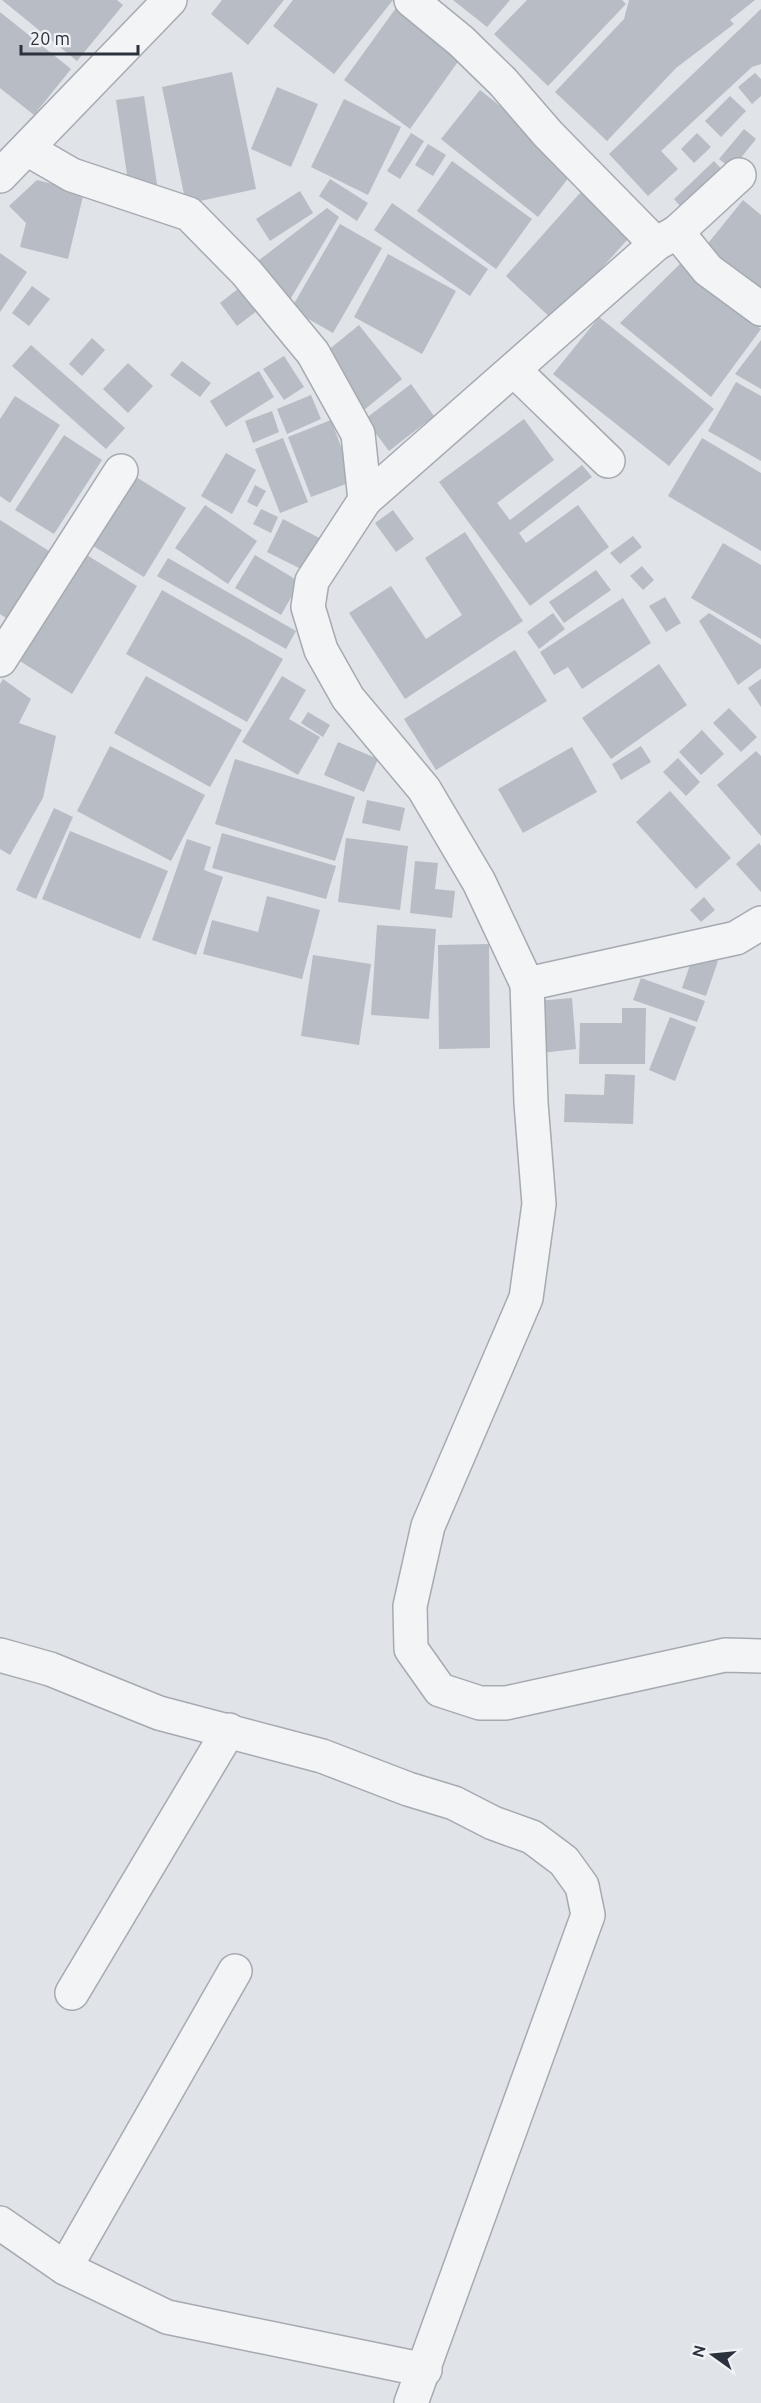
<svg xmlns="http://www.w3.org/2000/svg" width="761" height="2403" viewBox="0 0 761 2403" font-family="Ubuntu,sans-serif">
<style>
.building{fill:#b8bcc4}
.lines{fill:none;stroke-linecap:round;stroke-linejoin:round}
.minor-casing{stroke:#a6aab1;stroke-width:36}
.minor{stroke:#f3f4f6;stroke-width:33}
</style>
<rect width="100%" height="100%" fill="#e0e3e8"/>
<!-- building -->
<g class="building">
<path d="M2 0H117L123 5 77 61Z"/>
<path d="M222 0H284L248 45 211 14Z"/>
<path d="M293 0H393L334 74 273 26Z"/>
<path d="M453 0H510L487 27Z"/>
<path d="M527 0H622L626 4 548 86 494 34Z"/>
<path d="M629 0H755L730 20 734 24 676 68 607 141 555 92 624 19Z"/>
<path d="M401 1 467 49 410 129 344 80Z"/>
<path d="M761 9V64L752 67 661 151 678 169 648 196 609 154Z"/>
<path d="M0 12 71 69 34 115 0 88Z"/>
<path d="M232 72 256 189 186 204 162 87Z"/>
<path d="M755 73 761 79V96L752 104 738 87Z"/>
<path d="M277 87 318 104 291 167 251 149Z"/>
<path d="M480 90 577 167 538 217 441 139Z"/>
<path d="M144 96 157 184 129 188 116 100Z"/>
<path d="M730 96 746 111 721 137 705 121Z"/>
<path d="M344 99 401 127 368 195 311 167Z"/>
<path d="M744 129 756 139 732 169 719 159Z"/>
<path d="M411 133 424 141 400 179 387 171Z"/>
<path d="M697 133 711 147 694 163 681 149Z"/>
<path d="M428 144 446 155 433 176 415 165Z"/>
<path d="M452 161 532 219 496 269 417 211Z"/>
<path d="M714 161 727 175 687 214 674 199Z"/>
<path d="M330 179 368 203 357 221 319 196Z"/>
<path d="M37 180 84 192 68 259 20 247 26 223 9 206Z"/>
<path d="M588 184 637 229 554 321 506 276Z"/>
<path d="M300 191 313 213 270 241 256 219Z"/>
<path d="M743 200 761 215V292L705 247Z"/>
<path d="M392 203 488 269 470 296 374 230Z"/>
<path d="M327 208 339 217 288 303 254 264Z"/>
<path d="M340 224 382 248 333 333 291 309Z"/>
<path d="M0 253 27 272 0 312Z"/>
<path d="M388 254 456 291 422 354 354 317Z"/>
<path d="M682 262 761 329 711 397 620 323Z"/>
<path d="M244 284 261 308 237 326 220 303Z"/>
<path d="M32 286 50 299 29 326 12 313Z"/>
<path d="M599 317 714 409 669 466 553 374Z"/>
<path d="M359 325 402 379 364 410 321 356Z"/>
<path d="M92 338 105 350 82 376 69 364Z"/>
<path d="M761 340V389L735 374Z"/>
<path d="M31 345 125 428 106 449 12 366Z"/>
<path d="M284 356 304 387 284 400 263 369Z"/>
<path d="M182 361 211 383 200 397 170 375Z"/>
<path d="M128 363 153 386 128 413 103 389Z"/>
<path d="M259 371 274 397 226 427 210 401Z"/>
<path d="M736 382 761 396V461L708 431Z"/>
<path d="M411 384 434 416 389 451 365 419Z"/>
<path d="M311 395 321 419 287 434 277 409Z"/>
<path d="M15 396 60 425 10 503 0 496V419Z"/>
<path d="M272 411 279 432 253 443 245 421Z"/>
<path d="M524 419 554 460 497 503 510 520 582 465 592 477 519 533 526 543 578 505 609 547 530 606 439 482Z"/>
<path d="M331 420 354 481 311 497 288 437Z"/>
<path d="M64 435 102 460 54 534 15 510Z"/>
<path d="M283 438 308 502 280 513 255 449Z"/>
<path d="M702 438 761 473V551L668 496Z"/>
<path d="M226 453 256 470 232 514 201 496Z"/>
<path d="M128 472 186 508 144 577 85 541Z"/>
<path d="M255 485 266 491 257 507 247 502Z"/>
<path d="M205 505 257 541 228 584 175 548Z"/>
<path d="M261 509 278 517 271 533 253 524Z"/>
<path d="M393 510 414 539 396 552 375 523Z"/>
<path d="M283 519 325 541 309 573 267 552Z"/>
<path d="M0 520 49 551 6 618 0 614Z"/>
<path d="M465 532 523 621 405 699 349 613 391 586 426 639 462 615 425 558Z"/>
<path d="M633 536 642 547 620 564 610 553Z"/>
<path d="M723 543 761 565V639L691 598Z"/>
<path d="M77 549 137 586 72 694 12 656Z"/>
<path d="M255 555 300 582 281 615 235 588Z"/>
<path d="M168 558 296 631 286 649 157 576Z"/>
<path d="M642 566 654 580 643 590 630 576Z"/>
<path d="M596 570 611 590 564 623 549 602Z"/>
<path d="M162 590 283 659 247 722 126 654Z"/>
<path d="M665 597 681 623 666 632 649 606Z"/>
<path d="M623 598 651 643 582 689 568 667 554 675 540 652Z"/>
<path d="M553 613 565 629 539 649 527 632Z"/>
<path d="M709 613 761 645V668L738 685 699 621Z"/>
<path d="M515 650 547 701 436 770 404 719Z"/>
<path d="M659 664 687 705 611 759 582 718Z"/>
<path d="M146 676 242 730 210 787 114 733Z"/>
<path d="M282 676 306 690 289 719 320 737 298 775 242 742Z"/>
<path d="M3 679 31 699 19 723 56 736 43 798 10 855 0 849V684Z"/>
<path d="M761 679V707L748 688Z"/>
<path d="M729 708 757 737 741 752 713 723Z"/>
<path d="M308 712 330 725 323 737 301 723Z"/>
<path d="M702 730 724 754 701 775 679 752Z"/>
<path d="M338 742 378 759 364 792 324 775Z"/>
<path d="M110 746 205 795 171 861 77 811Z"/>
<path d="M641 746 651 762 621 780 612 764Z"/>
<path d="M572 747 597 792 523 833 498 789Z"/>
<path d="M756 751 761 756V836L717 785Z"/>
<path d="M678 758 700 782 686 796 663 772Z"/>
<path d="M235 759 355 797 335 861 215 824Z"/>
<path d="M670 791 731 858 696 889 636 822Z"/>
<path d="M367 800 405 808 400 831 362 823Z"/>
<path d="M54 808 73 817 36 899 16 890Z"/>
<path d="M70 831 168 871 140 939 42 899Z"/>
<path d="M222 833 336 866 326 899 212 868Z"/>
<path d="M346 838 408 846 400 910 338 902Z"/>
<path d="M187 839 211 847 204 870 223 877 196 955 152 940Z"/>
<path d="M759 843 761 846V892L736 864Z"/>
<path d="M415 861 438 863 435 889 455 891 452 918 410 913Z"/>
<path d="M267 896 320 910 302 979 203 954 212 920 258 932Z"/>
<path d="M704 897 715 910 701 922 690 910Z"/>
<path d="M377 925 436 929 429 1019 371 1015Z"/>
<path d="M489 944 490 1048 439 1049 438 945Z"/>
<path d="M694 953 718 961 706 996 682 988Z"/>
<path d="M313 955 371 964 359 1045 301 1036Z"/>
<path d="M641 978 705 1001 697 1022 633 1000Z"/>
<path d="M572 998 576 1049 541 1053 537 1001Z"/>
<path d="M622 1008H646L645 1064H579L580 1023H622Z"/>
<path d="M670 1017 696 1027 675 1081 649 1070Z"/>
<path d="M605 1074 635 1075 633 1124 564 1122 565 1094 604 1095Z"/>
</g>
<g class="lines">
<!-- minor casing -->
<g class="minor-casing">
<g id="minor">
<path d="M411 0 461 41 503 82 548 134 656 244"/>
<path d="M27 149 72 175 189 214 246 272 313 353 358 434 365 500 312 581 308 607 321 650 348 698 424 789 479 882 527 984 736 938 761 923"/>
<path d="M0 176 170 0"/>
<path d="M677 232 708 270 761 309"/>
<path d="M514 370 608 461"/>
<path d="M365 500 656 244 677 232 739 175"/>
<path d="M0 660 121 471"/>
<path d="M527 984 531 1103 539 1204 526 1298 428 1526 410 1606 411 1649 440 1690 480 1703H506L725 1655 761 1656"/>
<path d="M0 1655 50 1669 159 1713 322 1756 408 1789 454 1803 493 1823 532 1837 564 1861 582 1886 588 1915 411 2403"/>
<path d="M72 1993 229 1730"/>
<path d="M0 2223 65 2268 167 2317 425 2370"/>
<path d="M65 2268 235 1971"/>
</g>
</g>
<!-- minor -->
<use href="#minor" class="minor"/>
</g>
<!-- north arrow -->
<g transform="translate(713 2355) rotate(285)" stroke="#f0f2f5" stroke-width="4.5" paint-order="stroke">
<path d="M0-4.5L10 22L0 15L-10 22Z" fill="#2b313d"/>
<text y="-9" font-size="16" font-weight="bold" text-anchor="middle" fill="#2b313d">N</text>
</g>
<!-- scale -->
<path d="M21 45v9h117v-9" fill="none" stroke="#2b313d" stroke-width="3"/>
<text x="30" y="45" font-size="18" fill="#2b313d" stroke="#f0f2f5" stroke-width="4.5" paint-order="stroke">20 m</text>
</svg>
